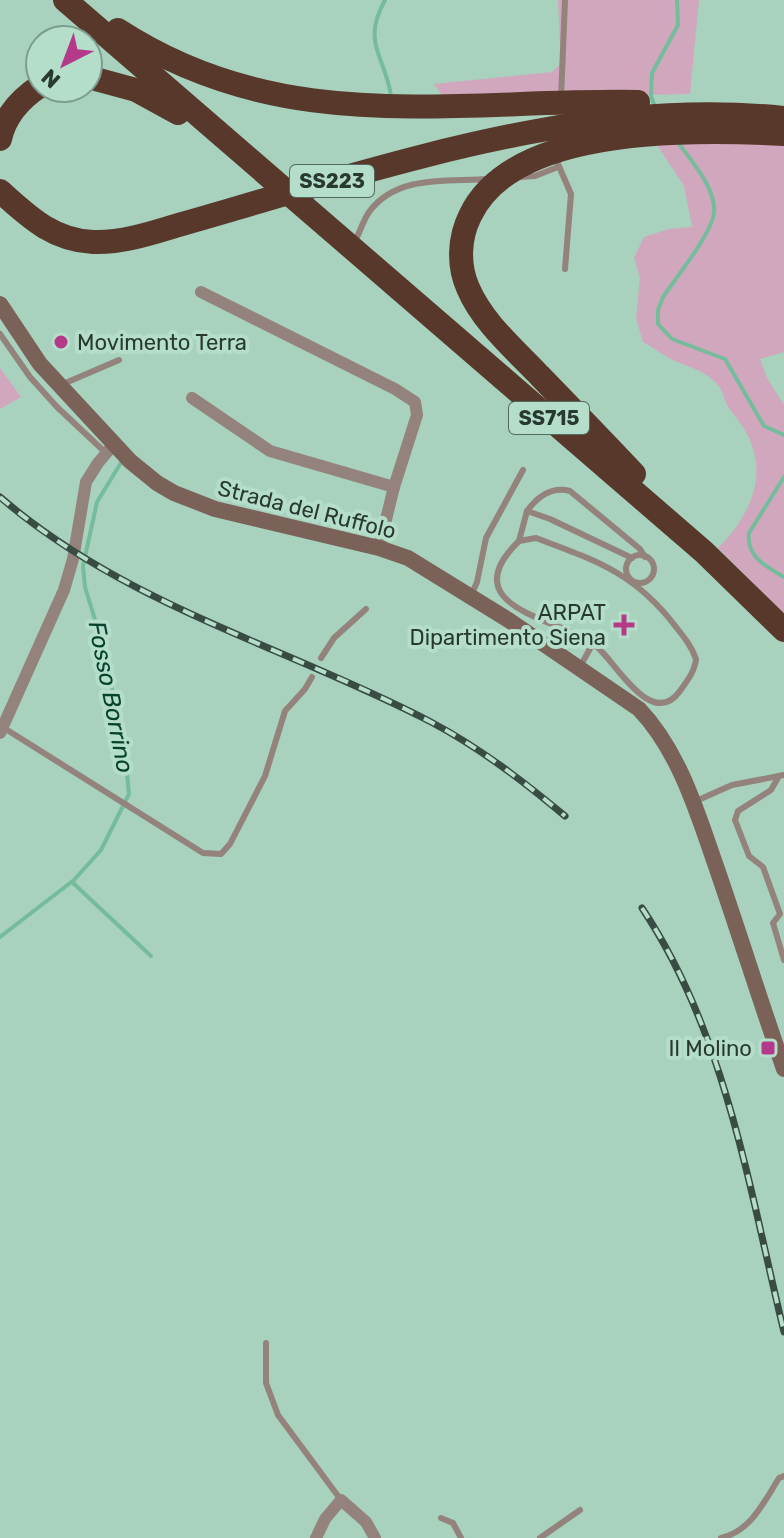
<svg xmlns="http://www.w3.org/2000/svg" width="784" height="1538" viewBox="0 0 784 1538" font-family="Rubik,sans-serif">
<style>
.green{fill:#d1a7be}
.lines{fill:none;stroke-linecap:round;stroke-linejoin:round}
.stream{stroke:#75bc9d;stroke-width:4}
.lane{stroke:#93837c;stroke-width:6}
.street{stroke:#93837c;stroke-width:12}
.secondary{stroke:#7a6258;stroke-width:16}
.highway{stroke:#57382a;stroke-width:24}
.rail-casing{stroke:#384c43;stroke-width:7}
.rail{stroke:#b5deca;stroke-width:4;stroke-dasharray:12;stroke-linecap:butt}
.poi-dot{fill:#b53989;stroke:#b5deca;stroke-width:3}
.labels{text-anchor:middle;stroke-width:8;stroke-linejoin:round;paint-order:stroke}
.shield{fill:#b5deca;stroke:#526a5f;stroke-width:2}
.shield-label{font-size:20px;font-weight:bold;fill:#283931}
.poi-label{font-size:22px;fill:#283931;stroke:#b5deca;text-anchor:end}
.street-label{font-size:22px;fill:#283931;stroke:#b5deca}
.water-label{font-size:24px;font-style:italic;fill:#06432f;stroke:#b5deca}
</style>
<rect width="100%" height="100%" fill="#a8d1be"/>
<!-- green -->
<g class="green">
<path d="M558 0H699L690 94 445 99 434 84 552 72 561 63Z"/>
<path d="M697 142 784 143V352L760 359 767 378 784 405V614L718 548C745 522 767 482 751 443 746 429 737 419 728 407 724 400 723 391 718 385 707 372 690 367 675 361 664 356 654 348 643 342L636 318 640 278 634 258 644 237 669 229 692 227 684 186 657 145Z"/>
<path d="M0 368 21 397 0 409Z"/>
</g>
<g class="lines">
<!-- stream -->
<g class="stream">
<path d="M385 0C361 44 385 55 391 96"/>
<path d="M655 107 651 96 652 73 678 25 677 0"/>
<path d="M677 141C690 159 716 188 714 212 713 232 675 279 663 297L658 310V324L672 339 725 359 764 426 784 435"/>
<path d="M784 477 749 533C746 557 766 566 784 577"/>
<path d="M72 882 151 956"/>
<path d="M0 937 74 880 101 850 129 794 125 754 104 649 85 587 83 566 97 502 122 461"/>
</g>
<!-- lane -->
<g class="lane">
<path d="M561 99 565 0"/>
<path d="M555 157 571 194 565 269"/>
<path d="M519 177 535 176 558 167"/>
<path d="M355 241C360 232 363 221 369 212 397 174 448 182 488 179"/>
<path d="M0 334 30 377 57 407 106 453"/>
<path d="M63 384 119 360"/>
<path d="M536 538C597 561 635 573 676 627 684 637 692 647 696 659 695 671 687 681 680 691 651 731 615 660 594 644 561 619 450 608 519 541Z"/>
<path d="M519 541 527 511"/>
<circle cx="640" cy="569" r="14"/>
<path d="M632 558 550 519 527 511C538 496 552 486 570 491L640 549 645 557"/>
<path d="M471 596 477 582 486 538 523 470"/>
<path d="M321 658 334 638 366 609"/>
<path d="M580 667 593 643"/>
<path d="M4 728 203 853 221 854 230 844 265 776 285 711 305 689 312 677"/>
<path d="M779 776 771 790 738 811 735 820 749 856 763 867 780 914 773 923 784 960"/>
<path d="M696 801 732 785 784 775"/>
<path d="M266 1343V1383L278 1415 341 1500"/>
<path d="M441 1518 453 1523 461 1538"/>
<path d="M540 1538 580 1510"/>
<path d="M721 1538C751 1531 764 1502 779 1478L784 1476"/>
</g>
<!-- street -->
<g class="street">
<path d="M201 292 395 389 415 402 417 415 394 487 379 548"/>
<path d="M192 398 270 451 394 487"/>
<path d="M0 733 64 590 73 559 86 482 98 463 114 444"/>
<path d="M316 1538 325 1519 341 1500 366 1522 375 1538"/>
</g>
<!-- secondary -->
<path class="secondary" d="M0 304 40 364 130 461 157 483 174 493 215 509 379 548 408 558 510 621 639 709C680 752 698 815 717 869 740 936 761 1003 784 1069"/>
<!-- highway -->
<g class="highway">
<path d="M65 0 704 552 784 630"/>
<path d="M118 30C284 138 453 99 638 102"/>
<path d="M88 77 136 90 178 113"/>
<path d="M0 139C5 116 20 99 40 86"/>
<path d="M0 191C28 216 52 240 93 242 120 243 149 234 175 226 218 214 260 201 303 189 461 144 618 101 784 118"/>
<path d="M634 474C602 440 569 406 537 373 512 347 482 321 468 288 458 266 459 238 470 216 513 124 696 129 784 134"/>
</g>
<!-- rail casing -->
<g class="rail-casing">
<g id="rail">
<path d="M0 497C125 605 287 647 431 722 480 748 523 781 565 816"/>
<path d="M642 908C726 1034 749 1188 784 1332"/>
</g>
</g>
<!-- rail -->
<use href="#rail" class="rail"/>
</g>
<!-- markers -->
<g class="poi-dot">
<circle cx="61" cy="342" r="8"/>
<path d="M620 613h8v8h8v8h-8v8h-8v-8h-8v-8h8z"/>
<rect x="760" y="1040" width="16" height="16" rx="4"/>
</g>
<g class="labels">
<!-- shield labels -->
<g class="shield">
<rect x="290" y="165" width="84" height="32" rx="6"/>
<rect x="509" y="402" width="80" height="32" rx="6"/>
</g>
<g class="shield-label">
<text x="332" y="188">SS223</text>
<text x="549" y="425">SS715</text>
</g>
<!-- poi labels -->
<g class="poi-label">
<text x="77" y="350" text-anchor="start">Movimento Terra</text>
<text x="606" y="620">ARPAT<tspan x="606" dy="25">Dipartimento Siena</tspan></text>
<text x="752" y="1056">Il Molino</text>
</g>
<!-- street labels -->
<g class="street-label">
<text transform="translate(307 509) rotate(14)" y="8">Strada del Ruffolo</text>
</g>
<!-- water labels -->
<g class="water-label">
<text transform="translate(111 697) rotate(79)" y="8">Fosso Borrino</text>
</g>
</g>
<!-- north arrow -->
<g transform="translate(64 64) rotate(222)"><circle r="38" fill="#b5deca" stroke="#7d9c8d" stroke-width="2"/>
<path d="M0-6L14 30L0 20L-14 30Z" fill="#b53989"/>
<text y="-12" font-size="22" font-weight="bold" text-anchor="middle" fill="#283931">N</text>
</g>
</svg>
